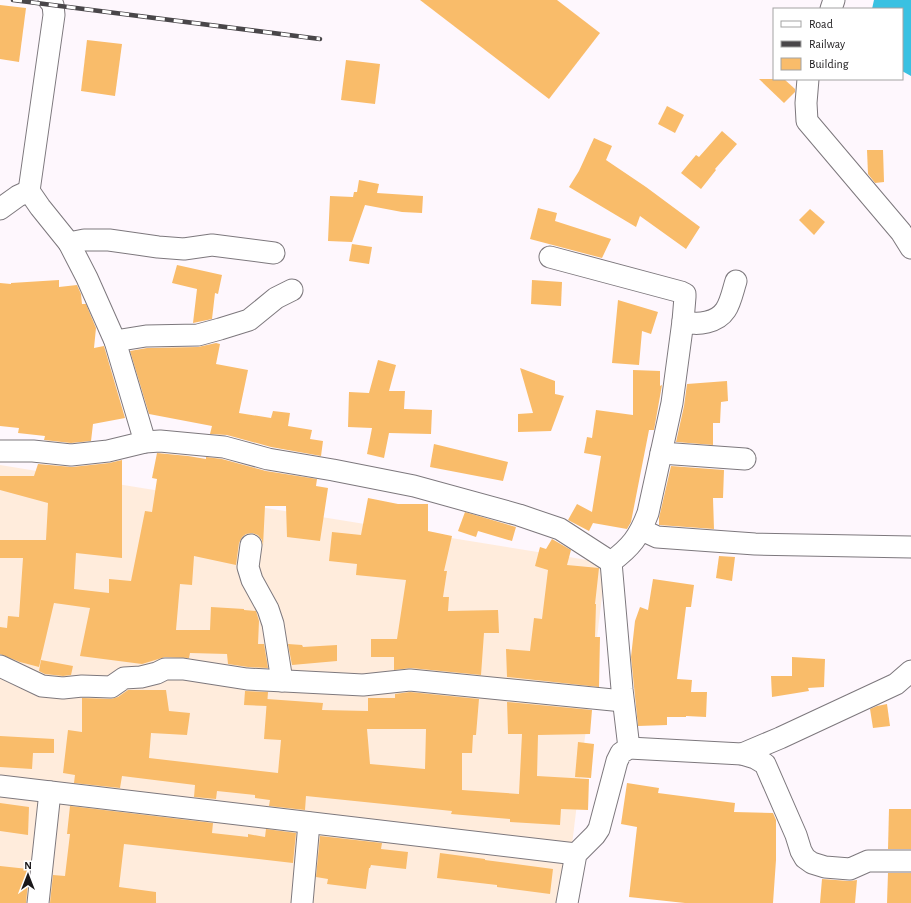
<svg xmlns="http://www.w3.org/2000/svg" width="911" height="903" viewBox="0 0 911 903" font-family="'Alegreya Sans',sans-serif">
<style>
.commercial{fill:#ffecdc}
.water{fill:#39c1e2}
.building{fill:#f9bc6a;fill-rule:evenodd}
.lines{fill:none;stroke-linecap:round;stroke-linejoin:round}
.minor-casing{stroke:#7d787d;stroke-width:23}
.minor{stroke:#fff;stroke-width:21}
.rail-casing{stroke:#494649;stroke-width:4.5}
.rail{stroke:#fff;stroke-width:3;stroke-dasharray:9;stroke-linecap:butt}
</style>
<rect width="100%" height="100%" fill="#fef7fd"/>
<!-- commercial -->
<path class="commercial" d="M0 465 606 563 565 903H0Z"/>
<!-- water -->
<path class="water" d="M874 0H911V76L902 71V9H872Z"/>
<!-- building -->
<g class="building">
<path d="M420 0H557L600 33 549 99Z"/>
<path d="M0 5 26 8 19 62 0 59Z"/>
<path d="M87 40 122 44 115 96 81 91Z"/>
<path d="M346 60 380 64 375 104 341 100Z"/>
<path d="M759 79H784L795 89V92L784 103Z"/>
<path d="M667 106 684 115 675 133 658 124Z"/>
<path d="M722 131 737 144 715 169 716 170 701 189 681 173 696 155 699 157Z"/>
<path d="M594 138 612 146 606 160 646 187 700 227 686 249 640 216 636 227 569 187 579 171Z"/>
<path d="M867 150H883L884 182 875 183 868 174Z"/>
<path d="M359 180 379 184 377 193 423 196 422 213 402 212 365 205 352 242 328 241 330 196 353 197 354 192H357Z"/>
<path d="M538 208 557 213 555 221 611 239 602 258 530 239Z"/>
<path d="M810 209 825 222 814 235 799 220Z"/>
<path d="M352 244 372 247 369 264 349 261Z"/>
<path d="M177 265 222 275 218 294 215 293 212 319 193 323 197 289 172 283Z"/>
<path d="M59 280V287L77 285 81 294 82 304H86L96 328 94 348 104 346 125 418 93 424 91 441 71 443 44 440 45 436 18 433 19 428 0 426V283L11 284V283Z"/>
<path d="M532 280 562 282 561 306 531 304Z"/>
<path d="M618 300 658 312 651 334 642 331 639 365 612 363Z"/>
<path d="M216 343 220 344 216 364 248 370 239 413 271 418 273 411 290 413 288 426 312 430 310 439 323 441 321 456 271 447 227 435 210 434 212 426 149 414 130 351 147 348 198 347Z"/>
<path d="M378 360 396 365 389 391H405L404 409 432 410 431 434 389 433 384 458 367 454 372 428 348 427 349 392 369 393Z"/>
<path d="M520 368 555 381V394L564 396 551 431 518 432V414L533 413Z"/>
<path d="M633 370 660 371V386L662 385 654 430H649L631 522 627 529 593 523 589 531 568 520 577 504 592 512 601 456 584 453 587 437 592 438 596 410 633 415Z"/>
<path d="M727 381 728 401 721 402 720 423H713V445L676 442 684 406 687 384Z"/>
<path d="M434 444 508 462 503 481 430 467Z"/>
<path d="M157 453 188 456 206 459V457L222 459 266 471 317 479 316 486 328 488 320 541 287 537 286 506H265L263 546 262 540 258 535 252 533 246 534 242 537 239 543 236 565 194 556 192 585 180 584 176 630H210L211 607 244 609V610L256 611 259 621 258 644H264L268 668 248 667 228 664 227 654 190 653 189 658 165 657 142 664 80 656 90 608 54 603 39 667 20 662 0 654V627L7 628 8 616 19 617 23 558H0V540H46L48 503 0 490V476H34L38 464 72 467 109 463 122 460V558L76 553 74 589 109 593V579L131 581 145 511 152 512 157 479 152 478Z"/>
<path d="M671 466 724 470 723 498H713L714 529 659 525V518Z"/>
<path d="M368 498 398 504H428V531L452 536 444 571H447L443 597H449L448 611 498 610 499 633H484L481 675 411 668 394 670V657H371V639H397L406 580 356 575 357 564 329 561 332 532 361 535Z"/>
<path d="M465 512 516 527 512 541 478 531 476 537 458 531Z"/>
<path d="M552 539 571 550 567 565 599 568 595 604H596L595 637H600L599 687 507 677 506 649 530 651 534 618 542 619 548 570 535 566 540 547 546 549Z"/>
<path d="M719 556 735 557 732 581 716 578Z"/>
<path d="M653 579 694 585 691 607H686L677 679 692 680 691 692H707L706 717 686 716V717H667V725L638 726 631 657 635 621 640 607 648 610Z"/>
<path d="M288 644 302 645 303 647 337 645V661L292 665Z"/>
<path d="M792 657 825 659 824 687 808 688 809 691 772 697 771 676H792Z"/>
<path d="M41 660 73 666 71 675 63 676 45 674 39 671Z"/>
<path d="M128 690H166L169 711 190 713 187 735 151 733 149 758 278 773 281 740 264 739 267 699 323 703 322 710 368 711V698H395V694L410 692 479 699 476 735H473L472 753H462V790L519 794 522 734H508L507 702 592 710 590 734 538 735 537 776 589 779 588 810 561 809 560 825 510 822V819L451 814 452 811 306 796 305 810 269 806 270 800 255 798V795L217 791 216 799 194 797 195 785 122 776 120 788 74 783 75 775 63 773 68 730 82 732V698L111 699 118 697ZM367 729H426L425 769 370 764Z"/>
<path d="M245 691 268 692 267 706 244 705Z"/>
<path d="M887 704 890 726 873 728 870 709 877 706Z"/>
<path d="M0 736 54 739V753H33L32 769 0 767Z"/>
<path d="M578 742 594 744 591 778 575 777Z"/>
<path d="M627 783 659 788 658 793 735 803 734 812 773 813 776 820V860L773 903H685L629 897 637 827 621 824Z"/>
<path d="M0 803 29 807 28 835 0 831Z"/>
<path d="M70 806 213 823 212 833 248 837V834L265 837 266 829 296 833 293 863 124 844 119 887 156 892V903H50L53 875 65 876 70 834H67Z"/>
<path d="M889 809H911V849H888Z"/>
<path d="M320 836 382 843 381 849 408 852 406 869 371 865 370 868H369L366 889 327 884 328 879 316 877Z"/>
<path d="M440 853 485 859V860L553 869 550 894 497 887V885L437 878Z"/>
<path d="M0 866 28 869V872H29L26 903H0Z"/>
<path d="M888 873H911V903H887Z"/>
<path d="M822 879 849 881 857 880 855 903H820Z"/>
</g>
<g class="lines">
<!-- minor casing -->
<g class="minor-casing">
<g id="minor">
<path d="M49 0 53 5 54 15 29 191 40 207 69 243 87 278 115 341 145 442"/>
<path d="M831 9 834 0"/>
<path d="M808 79 806 103 807 121 901 232 911 248"/>
<path d="M0 209 18 196 29 191"/>
<path d="M69 243 84 240H109L158 247 184 249 212 245 274 253"/>
<path d="M550 257 681 292 685 294V297L683 321"/>
<path d="M115 341 146 336 198 335 220 329 249 320 276 298 292 290"/>
<path d="M0 451H33L71 455 108 451 145 442 160 441 224 447 268 459 333 470 414 486 519 515 560 529 611 562"/>
<path d="M661 453 745 459"/>
<path d="M642 530 657 537 755 544 911 547"/>
<path d="M251 545 248 567 252 580 268 609 273 624 282 681"/>
<path d="M0 666 42 686 63 688 82 686 111 687 124 678 141 677 157 673 165 669H183L247 679 363 685 410 680 623 701"/>
<path d="M629 748 622 689 611 562C631 547 639 537 648 513L672 403 683 321C691 324 699 324 707 322 729 317 730 300 736 281"/>
<path d="M742 754 780 738 896 684 911 671"/>
<path d="M0 786 576 854"/>
<path d="M38 903 50 792"/>
<path d="M302 903 309 823"/>
<path d="M567 903 576 854 595 835 599 829 617 761 621 753 629 748 742 754 755 758 765 764 796 835 801 851 805 858 812 863 825 867 850 869 868 861H911"/>
</g>
</g>
<!-- minor -->
<use href="#minor" class="minor"/>
<!-- rail casing -->
<g class="rail-casing">
<path id="rail" d="M13 0 320 39"/>
</g>
<!-- rail -->
<use href="#rail" class="rail"/>
</g>
<!-- legend -->
<rect x="773" y="8" width="130" height="72" fill="#ffffff" stroke="#a3a3a3"/>
<rect x="781" y="21" width="20" height="6" fill="#ffffff" stroke="#a3a3a3"/>
<text x="809" y="28" font-size="12" fill="#1a181a">Road</text>
<rect x="781" y="41" width="20" height="6" fill="#494649" stroke="#a3a3a3"/>
<text x="809" y="48" font-size="12" fill="#1a181a">Railway</text>
<rect x="781" y="58" width="20" height="12" fill="#f9bc6a" stroke="#a3a3a3"/>
<text x="809" y="68" font-size="12" fill="#1a181a">Building</text>
<!-- north arrow -->
<g transform="translate(28 875)" stroke="#ffffff" stroke-width="3" paint-order="stroke">
<path d="M0-3L7 15L0 10L-7 15Z" fill="#1a181a"/>
<text y="-6" font-size="11" font-weight="bold" text-anchor="middle" fill="#1a181a">N</text>
</g>
</svg>
